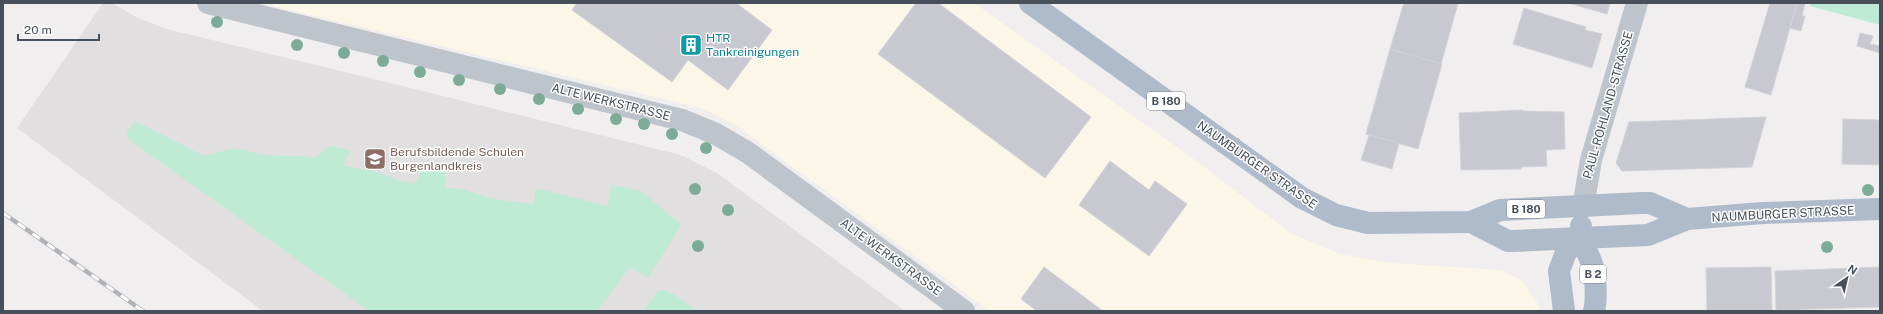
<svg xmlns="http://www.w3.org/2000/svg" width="1883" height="314" viewBox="0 0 1883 314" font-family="'Public Sans',sans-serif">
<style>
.commercial{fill:#faf6e8}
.education{fill:#e1dfdf}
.green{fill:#bfebd4}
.building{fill:#c8c9d0;stroke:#d2d3d9}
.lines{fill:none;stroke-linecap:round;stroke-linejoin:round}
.street{stroke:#bdc4cc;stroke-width:22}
.primary{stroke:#afbbcb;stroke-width:22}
.rail-casing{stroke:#b0b2b8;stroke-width:4.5}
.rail{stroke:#fff;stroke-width:3;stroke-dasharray:9;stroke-linecap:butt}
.tree{fill:#7cac98}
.labels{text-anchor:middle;stroke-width:3;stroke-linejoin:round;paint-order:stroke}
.shield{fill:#fff;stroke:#7e848c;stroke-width:1}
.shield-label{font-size:11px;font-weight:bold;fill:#474f5a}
.culture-label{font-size:12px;fill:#0d838f;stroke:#fff;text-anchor:start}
.street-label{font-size:12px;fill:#474f5a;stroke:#fff}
.education-label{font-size:12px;fill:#785e54;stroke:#fff;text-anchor:start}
</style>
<rect width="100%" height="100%" fill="#f0eeee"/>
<!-- commercial -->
<path class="commercial" d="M261 3H974L1191 157 1291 233 1340 254 1392 263 1501 270 1521 280 1539 305 1540 311H990L734 124 701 108Z"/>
<!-- education -->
<path class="education" d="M103 3H112L138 18 170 30 362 76 681 155 717 173 905 311H263L17 128Z"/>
<!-- green -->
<g class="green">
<path d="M1811 3H1880V25L1810 6Z"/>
<path d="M135 121 204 156 234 148 266 155 316 157 330 146 350 150 343 166 373 171 401 181 414 183 419 177 420 165 445 171V188L462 189 493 199 534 204 536 188 607 206 612 185 641 191 681 225 648 278 630 267 597 311H369L128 139 127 132Z"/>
<path d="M663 290 670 292 698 311H643L658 291Z"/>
</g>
<!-- building -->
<g class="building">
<path d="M577 3H736L772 30 728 90 688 60 672 82 572 10Z"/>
<path d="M916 3H938L1091 117 1045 178 878 54Z"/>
<path d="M1404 3H1458L1441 64 1390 49Z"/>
<path d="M1568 3H1610L1607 14Z"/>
<path d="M1770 3H1797L1771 95 1745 87Z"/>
<path d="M1797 3H1805L1802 16H1805L1801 31 1790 28Z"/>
<path d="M1524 8 1586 27 1585 30 1602 34 1592 68 1513 44Z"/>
<path d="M1860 33 1873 36 1870 44 1880 46V53L1857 46Z"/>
<path d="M1390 49 1442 64 1418 149 1366 134Z"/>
<path d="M1523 110V111L1564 112 1565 149 1546 150 1547 166 1521 167V169L1461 170 1459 113Z"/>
<path d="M1766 117 1752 167 1622 171 1616 163 1629 122Z"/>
<path d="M1843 119 1880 120V165L1842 164Z"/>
<path d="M1369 135 1399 143 1392 169 1361 160Z"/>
<path d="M1110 161 1149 190 1155 181 1187 204 1149 256 1079 205Z"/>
<path d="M1044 267 1103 311H1037L1021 299Z"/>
<path d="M1771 267 1772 311H1707L1706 268Z"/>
<path d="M1880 267V307L1776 310 1775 271Z"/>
</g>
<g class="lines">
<!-- street -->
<g class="street">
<path d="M208 3 682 120 716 134 747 152 964 311"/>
<path d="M1583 207 1591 160 1637 3"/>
</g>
<!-- primary -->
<g class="primary">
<path d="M1030 3 1302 198 1336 215 1368 223 1471 222 1500 210 1642 203H1650L1687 219"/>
<path d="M1471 222 1508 241H1514L1648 235 1687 219 1763 213 1880 209"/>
<path d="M1581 226C1580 243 1585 246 1591 261 1596 273 1597 300 1594 311"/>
<path d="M1564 311 1559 271 1566 252 1580 238"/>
</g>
<!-- rail casing -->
<g class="rail-casing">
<path id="rail" d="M3 213 143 311"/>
</g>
<!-- rail -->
<use href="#rail" class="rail"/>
</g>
<!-- trees -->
<g class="tree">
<circle cx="217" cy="22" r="6"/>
<circle cx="297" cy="45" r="6"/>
<circle cx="344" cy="53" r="6"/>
<circle cx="383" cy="61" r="6"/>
<circle cx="420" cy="72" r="6"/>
<circle cx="459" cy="80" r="6"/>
<circle cx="500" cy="89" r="6"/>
<circle cx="539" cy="99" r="6"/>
<circle cx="578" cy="109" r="6"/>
<circle cx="616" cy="119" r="6"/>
<circle cx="644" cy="124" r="6"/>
<circle cx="672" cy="134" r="6"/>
<circle cx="706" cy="148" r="6"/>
<circle cx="695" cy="189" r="6"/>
<circle cx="1868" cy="190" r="6"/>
<circle cx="728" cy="210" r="6"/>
<circle cx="698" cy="246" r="6"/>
<circle cx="1827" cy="247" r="6"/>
</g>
<!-- icons -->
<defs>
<g id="building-square" transform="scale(1.15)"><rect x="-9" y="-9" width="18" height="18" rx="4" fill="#0f9aa8" stroke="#fff"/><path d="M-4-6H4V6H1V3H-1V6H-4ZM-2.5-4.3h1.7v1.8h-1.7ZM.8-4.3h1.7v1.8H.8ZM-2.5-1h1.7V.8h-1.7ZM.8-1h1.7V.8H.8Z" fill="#fff"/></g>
<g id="school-square" transform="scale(1.15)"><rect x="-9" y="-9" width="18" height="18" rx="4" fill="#8d6e63" stroke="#fff"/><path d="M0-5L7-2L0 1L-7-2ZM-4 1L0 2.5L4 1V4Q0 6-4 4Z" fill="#fff"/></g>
</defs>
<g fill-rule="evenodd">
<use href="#building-square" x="691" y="45"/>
<use href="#school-square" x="375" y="159"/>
</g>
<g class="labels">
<!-- shield labels -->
<g class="shield">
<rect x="1147" y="92" width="38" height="18" rx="3"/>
<rect x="1507" y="200" width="38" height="18" rx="3"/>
<rect x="1580" y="265" width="26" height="18" rx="3"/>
</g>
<g class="shield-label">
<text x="1166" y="105">B 180</text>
<text x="1526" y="213">B 180</text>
<text x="1593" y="278">B 2</text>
</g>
<!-- culture labels -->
<g class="culture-label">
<text x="706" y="42">HTR<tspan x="706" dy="14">Tankreinigungen</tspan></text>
</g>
<!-- street labels -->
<g class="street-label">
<text transform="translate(611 102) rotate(14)" y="4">ALTE WERKSTRASSE</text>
<text transform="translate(1608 105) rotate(-74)" y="4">PAUL-ROHLAND-STRASSE</text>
<text transform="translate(1257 165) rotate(35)" y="4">NAUMBURGER STRASSE</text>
<text transform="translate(1783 214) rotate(-3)" y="4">NAUMBURGER STRASSE</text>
<text transform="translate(891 257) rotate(36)" y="4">ALTE WERKSTRASSE</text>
</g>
<!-- education labels -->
<g class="education-label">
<text x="390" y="156">Berufsbildende Schulen<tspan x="390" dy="14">Burgenlandkreis</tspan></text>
</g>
</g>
<!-- border -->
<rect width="1883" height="314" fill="none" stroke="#474f5a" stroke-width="8"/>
<!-- north arrow -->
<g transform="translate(1847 278) rotate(34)" stroke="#ffffff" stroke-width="3" paint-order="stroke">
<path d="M0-3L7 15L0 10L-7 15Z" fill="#474f5a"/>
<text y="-6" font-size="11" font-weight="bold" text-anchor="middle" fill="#474f5a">N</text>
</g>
<!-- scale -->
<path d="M18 34v6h81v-6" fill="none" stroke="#474f5a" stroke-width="2"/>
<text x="24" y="34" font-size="12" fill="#474f5a" stroke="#ffffff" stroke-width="3" paint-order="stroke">20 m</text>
</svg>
